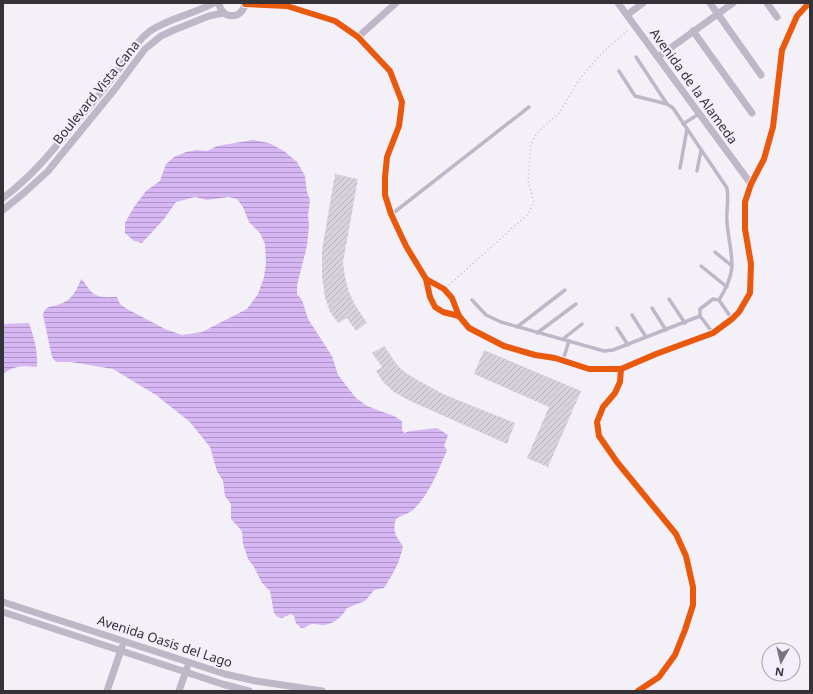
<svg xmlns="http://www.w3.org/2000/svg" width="813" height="694" viewBox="0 0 813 694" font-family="'Noto Sans',sans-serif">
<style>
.water{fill:url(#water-rules)}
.building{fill:url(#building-hatch)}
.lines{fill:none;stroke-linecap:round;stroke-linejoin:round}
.path{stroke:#c0bac7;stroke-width:1.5;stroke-dasharray:1 3;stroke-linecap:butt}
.service{stroke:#bfb6c8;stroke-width:3.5}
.minor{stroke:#bfb6c8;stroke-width:7}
.cycleway-casing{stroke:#f4edfb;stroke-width:8}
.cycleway{stroke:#e8590c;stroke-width:6}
.labels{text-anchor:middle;stroke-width:4;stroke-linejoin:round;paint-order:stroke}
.street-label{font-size:13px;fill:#343237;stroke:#f4edfb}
</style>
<defs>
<pattern id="water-rules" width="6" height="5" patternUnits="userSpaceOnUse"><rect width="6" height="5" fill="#d6b6f3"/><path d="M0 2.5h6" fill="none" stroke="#ae95c6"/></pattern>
<pattern id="building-hatch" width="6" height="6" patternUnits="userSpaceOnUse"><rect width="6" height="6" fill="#d6d3da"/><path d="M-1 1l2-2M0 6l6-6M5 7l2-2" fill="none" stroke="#b8b6bc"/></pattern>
</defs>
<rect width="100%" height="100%" fill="#f4f0f8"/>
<!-- water -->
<g class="water">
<path d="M253 140 269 143 284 151 297 162 305 176 307 192 310 200 308 215 309 226 307 246 297 285V294L302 300 308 319 332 356 338 375 356 398 367 406 394 416 402 421V429L404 433 410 431 437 428 448 435 444 446 447 450C439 469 430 493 415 508 411 513 402 515 396 519 392 532 396 536 403 546 400 562 393 574 384 588L374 590 365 601 347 608C342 617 333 625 322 625 319 625 315 623 312 624 307 625 307 628 301 628L296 623 294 616 291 614 282 618 278 617 274 613 270 591 262 583 254 567 248 559 243 544 242 531 231 519V504L225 496 223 481 217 471 210 447 190 422 156 395 113 369 71 362H56L52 357 43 315C46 304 51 308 60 304 72 300 77 290 81 279 85 282 86 285 89 289 96 299 107 297 117 297L120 304 127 309 165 329 182 335 202 332 247 309 258 294 264 277 266 263 265 244 260 233 249 222 243 207 237 199 229 197 207 200 195 197 176 202 164 219 142 243 134 241 125 233V223L134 207 146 191 160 181 166 164 174 157 186 152 196 150 207 151 217 146Z"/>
<path d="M29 323C34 338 38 351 37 367 22 366 16 365 3 374V324Z"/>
</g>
<!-- building -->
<g class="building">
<path d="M335 174 358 179 343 262 345 277 349 292 355 305 367 323 356 331 347 318 338 323 330 312 325 298 322 276V250Z"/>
<path d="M384 346 398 366 406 373 421 382 443 394 515 423 507 444 408 400 394 392 383 382 376 371 382 367 372 353Z"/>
<path d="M484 350 581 391 548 467 527 458 549 407 474 374Z"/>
</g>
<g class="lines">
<!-- path -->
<path class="path" d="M449 285 528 214 534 202 528 181 531 144 537 133 560 112 579 80 601 54 628 30"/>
<!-- service -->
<g class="service">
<path d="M636 57 667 104"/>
<path d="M619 71 635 96 667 104 673 108 727 188C729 200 726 211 727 222 730 258 740 266 719 300L732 319"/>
<path d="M683 124 699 114"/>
<path d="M680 168 687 129"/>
<path d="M697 171 701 150"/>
<path d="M392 214 529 107"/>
<path d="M715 252 732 266"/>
<path d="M701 266 727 287"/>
<path d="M669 299 685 323"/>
<path d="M472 300 486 315 501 322 604 351 613 350 700 316"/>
<path d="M652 308 666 330"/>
<path d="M632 315 646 337"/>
<path d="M517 327 565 290"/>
<path d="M617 328 628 345"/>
<path d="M537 333 576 304"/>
<path d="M713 333 700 316V309L713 299 719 300"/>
<path d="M563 339 582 324"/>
<path d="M563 360 569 341"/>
</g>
<!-- minor -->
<g class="minor">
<path d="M219 3C221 20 243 20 245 3"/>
<path d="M618 3 751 184"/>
<path d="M710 3 761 75"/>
<path d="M767 3 777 17"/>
<path d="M245 4 287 6 335 21 358 37 390 71 402 102 399 126 387 157 385 177V195L391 214 406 246 426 279 430 297 435 307 443 312 459 316"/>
<path d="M627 15 643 3"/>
<path d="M693 31 752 113"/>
<path d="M358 37 396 3"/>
<path d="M658 57 733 3"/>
<path d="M3 198C31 177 49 155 71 128 84 113 98 97 110 81 123 65 133 44 150 31 169 18 194 14 214 3"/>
<path d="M3 210 24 193 48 171 115 89 145 49 161 36 174 30 209 16 223 13"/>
<path d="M426 279 444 289 452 298 459 316 469 328 504 346 535 355 555 358 589 369H621L656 354 713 333 732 319 739 312 750 293 751 264 745 229V202L751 184 764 159 773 127 782 50 797 16 809 3"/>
<path d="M621 369 620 382 615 393 603 407 597 422 599 436 617 462 676 534 686 556 693 587V605L685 630 675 655 659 677 638 691"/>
<path d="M3 602 225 674 256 681 322 691"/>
<path d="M3 612 222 684 249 691"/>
<path d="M107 691 122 647"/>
<path d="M179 691 187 668"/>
</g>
<!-- cycleway casing -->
<g class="cycleway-casing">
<g id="cycleway">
<path d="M245 4 287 6 335 21 358 37 390 71 402 102 399 126 387 157 385 177V195L391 214 406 246 426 279 430 297 435 307 443 312 459 316"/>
<path d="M426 279 444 289 452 298 459 316 469 328 504 346 535 355 555 358 589 369H621L656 354 713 333 732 319 739 312 750 293 751 264 745 229V202L751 184 764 159 773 127 782 50 797 16 809 3"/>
<path d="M621 369 620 382 615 393 603 407 597 422 599 436 617 462 676 534 686 556 693 587V605L685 630 675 655 659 677 638 691"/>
</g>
</g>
<!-- cycleway -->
<use href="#cycleway" class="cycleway"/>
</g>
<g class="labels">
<!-- street labels -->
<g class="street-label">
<text transform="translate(694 86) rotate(54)" y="5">Avenida de la Alameda</text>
<text transform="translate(96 92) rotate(-51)" y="5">Boulevard Vista Cana</text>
<text transform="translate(165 641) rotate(18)" y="5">Avenida Oasis del Lago</text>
</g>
</g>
<!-- border -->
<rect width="813" height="694" fill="none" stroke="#343237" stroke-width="8"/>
<!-- north arrow -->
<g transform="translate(781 662) rotate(188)"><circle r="19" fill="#f4edfb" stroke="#a7a2ad"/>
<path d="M0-3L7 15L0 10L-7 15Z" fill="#77747b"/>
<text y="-6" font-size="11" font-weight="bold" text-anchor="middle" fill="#343237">N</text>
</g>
</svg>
